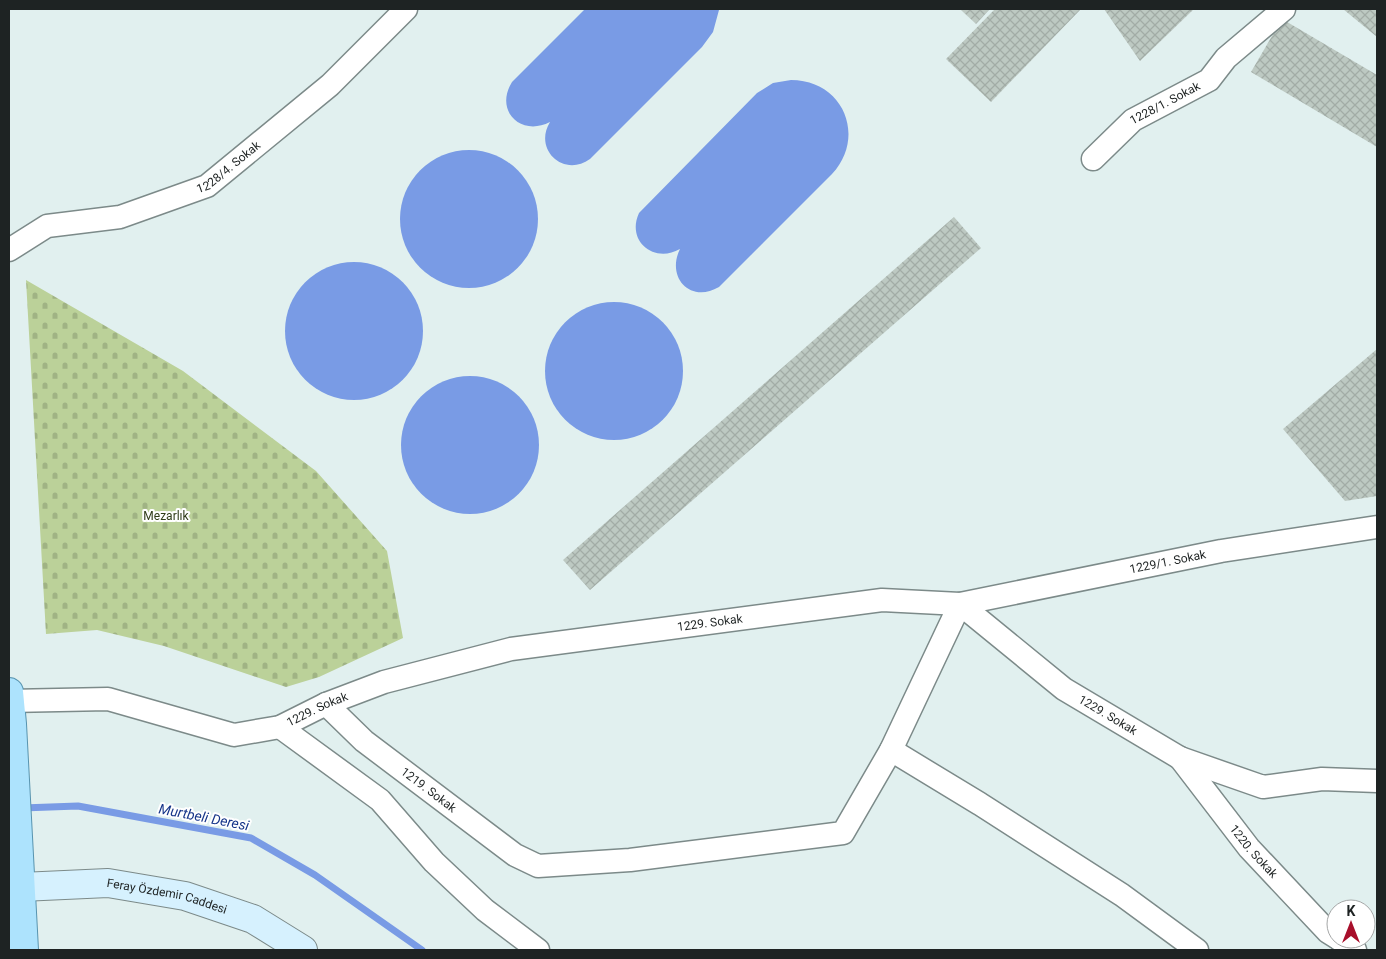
<svg xmlns="http://www.w3.org/2000/svg" width="1386" height="959" viewBox="0 0 1386 959" font-family="Roboto,sans-serif">
<style>
.cemetery{fill:url(#cemetery-stones)}
.water{fill:#799be5}
.lines{fill:none;stroke-linecap:round;stroke-linejoin:round}
.stream{stroke:#799be5;stroke-width:7}
.building{fill:url(#building-cross-hatch)}
.street-casing{stroke:#7c8a89;stroke-width:25}
.secondary-casing{stroke:#7c8a89;stroke-width:30}
.primary-casing{stroke:#5894af;stroke-width:30}
.street{stroke:#fff;stroke-width:22}
.secondary{stroke:#d6f1fe;stroke-width:28}
.primary{stroke:#ade3fd;stroke-width:28}
.labels{text-anchor:middle;stroke-width:4;stroke-linejoin:round;paint-order:stroke}
.street-label{font-size:12px;fill:#1e2323;stroke:#fff}
.park-label{font-size:12px;fill:#2f3b18;stroke:#fff}
.water-label{font-size:14px;font-style:italic;fill:#163589;stroke:#fff}
</style>
<defs>
<pattern id="cemetery-stones" width="16" height="16" patternUnits="userSpaceOnUse" patternTransform="scale(1.25)"><rect width="16" height="16" fill="#bbd199"/><path d="M2 7V4a2 2 0 0 1 4 0v3zM10 15v-3a2 2 0 0 1 4 0v3z" fill="#a0b384"/></pattern>
<pattern id="building-cross-hatch" width="8" height="8" patternUnits="userSpaceOnUse" patternTransform="scale(1.25)"><rect width="8" height="8" fill="#bdc9c2"/><path d="M0 0l8 8M0 8l8-8" fill="none" stroke="#a2aca6"/></pattern>
</defs>
<rect width="100%" height="100%" fill="#e1f0ef"/>
<!-- cemetery -->
<path class="cemetery" d="M26 280 183 371 316 471 387 551 403 638 319 677 286 687 164 646 97 630 46 634Z"/>
<!-- water -->
<g class="water">
<path d="M585 9H719V10L713 32 702 47 590 159C564 178 533 150 550 122 521 137 494 111 512 82Z"/>
<path d="M791 80C843 80 867 136 832 174L719 287C690 304 666 277 680 249 654 264 626 241 639 213L757 93 773 83Z"/>
<circle cx="469" cy="219" r="69"/>
<circle cx="354" cy="331" r="69"/>
<circle cx="614" cy="371" r="69"/>
<circle cx="470" cy="445" r="69"/>
</g>
<g class="lines">
<!-- stream -->
<path class="stream" d="M22 808 78 806 251 838 315 875 422 950"/>
</g>
<!-- building -->
<g class="building">
<path d="M960 9H990L976 24Z"/>
<path d="M995 9H1081L991 102 946 59Z"/>
<path d="M1104 9H1194L1140 61Z"/>
<path d="M1343 9H1377V37Z"/>
<path d="M1282 19 1377 75V147L1251 72Z"/>
<path d="M954 217 981 248 590 590 563 560Z"/>
<path d="M1377 349V496L1345 501 1283 429Z"/>
</g>
<g class="lines">
<!-- street casing -->
<g class="street-casing">
<g id="street">
<path id="s1" d="M1093 159 1133 120 1209 80 1226 58 1284 9"/>
<path id="s2" d="M9 250 47 226 120 217 207 186 330 85 406 9"/>
<path id="s3" d="M9 701 108 699 234 735 280 727 326 704 384 682 511 649 882 600 960 604 1064 689 1180 758 1263 787 1322 779 1377 781"/>
<path id="s4" d="M326 704 364 741 515 855 538 866 630 860 843 833 891 750 960 604 1221 551 1377 527"/>
<path d="M280 727 380 800 434 862 485 910 538 950"/>
<path d="M891 750 980 804 1122 895 1197 950"/>
<path id="s5" d="M1180 758 1249 848 1328 932 1336 937"/>
<path d="M1339 939 1355 950"/>
</g>
</g>
<!-- secondary casing -->
<g class="secondary-casing">
<g id="secondary">
<path id="s6" d="M9 890 21 887 108 883 185 896 253 919 303 950"/>
</g>
</g>
<!-- primary casing -->
<g class="primary-casing">
<path id="primary" d="M9 692 12 724 24 950"/>
</g>
<!-- street -->
<use href="#street" class="street"/>
<!-- secondary -->
<use href="#secondary" class="secondary"/>
<!-- primary -->
<use href="#primary" class="primary"/>
</g>
<g class="labels">
<!-- street labels -->
<g class="street-label">
<text dy="4" stroke="none"><textPath href="#s1" startOffset="92">1228/1. Sokak</textPath></text>
<text dy="4" stroke="none"><textPath href="#s2" startOffset="239">1228/4. Sokak</textPath></text>
<text dy="4" stroke="none"><textPath href="#s4" startOffset="1044">1229/1. Sokak</textPath></text>
<text dy="4" stroke="none"><textPath href="#s3" startOffset="722">1229. Sokak</textPath></text>
<text dy="4" stroke="none"><textPath href="#s3" startOffset="318">1229. Sokak</textPath></text>
<text dy="4" stroke="none"><textPath href="#s3" startOffset="1159">1229. Sokak</textPath></text>
<text dy="4" stroke="none"><textPath href="#s4" startOffset="134">1219. Sokak</textPath></text>
<text dy="4" stroke="none"><textPath href="#s5" startOffset="119">1220. Sokak</textPath></text>
<text dy="4" stroke="none"><textPath href="#s6" startOffset="160">Feray Özdemir Caddesi</textPath></text>
</g>
<!-- park labels -->
<g class="park-label">
<text x="166" y="520">Mezarlık</text>
</g>
<!-- water labels -->
<g class="water-label">
<text transform="translate(204 817) rotate(11)" y="5">Murtbeli Deresi</text>
</g>
</g>
<!-- border -->
<rect width="1386" height="959" fill="none" stroke="#1e2323" stroke-width="20"/>
<!-- north arrow -->
<g transform="translate(1351 924)"><circle r="24" fill="#ffffff" stroke="#a5a7a7"/>
<path d="M0-4L9 19L0 12L-9 19Z" fill="#a80f2b"/>
<text y="-8" font-size="14" font-weight="bold" text-anchor="middle" fill="#1e2323">K</text>
</g>
</svg>
